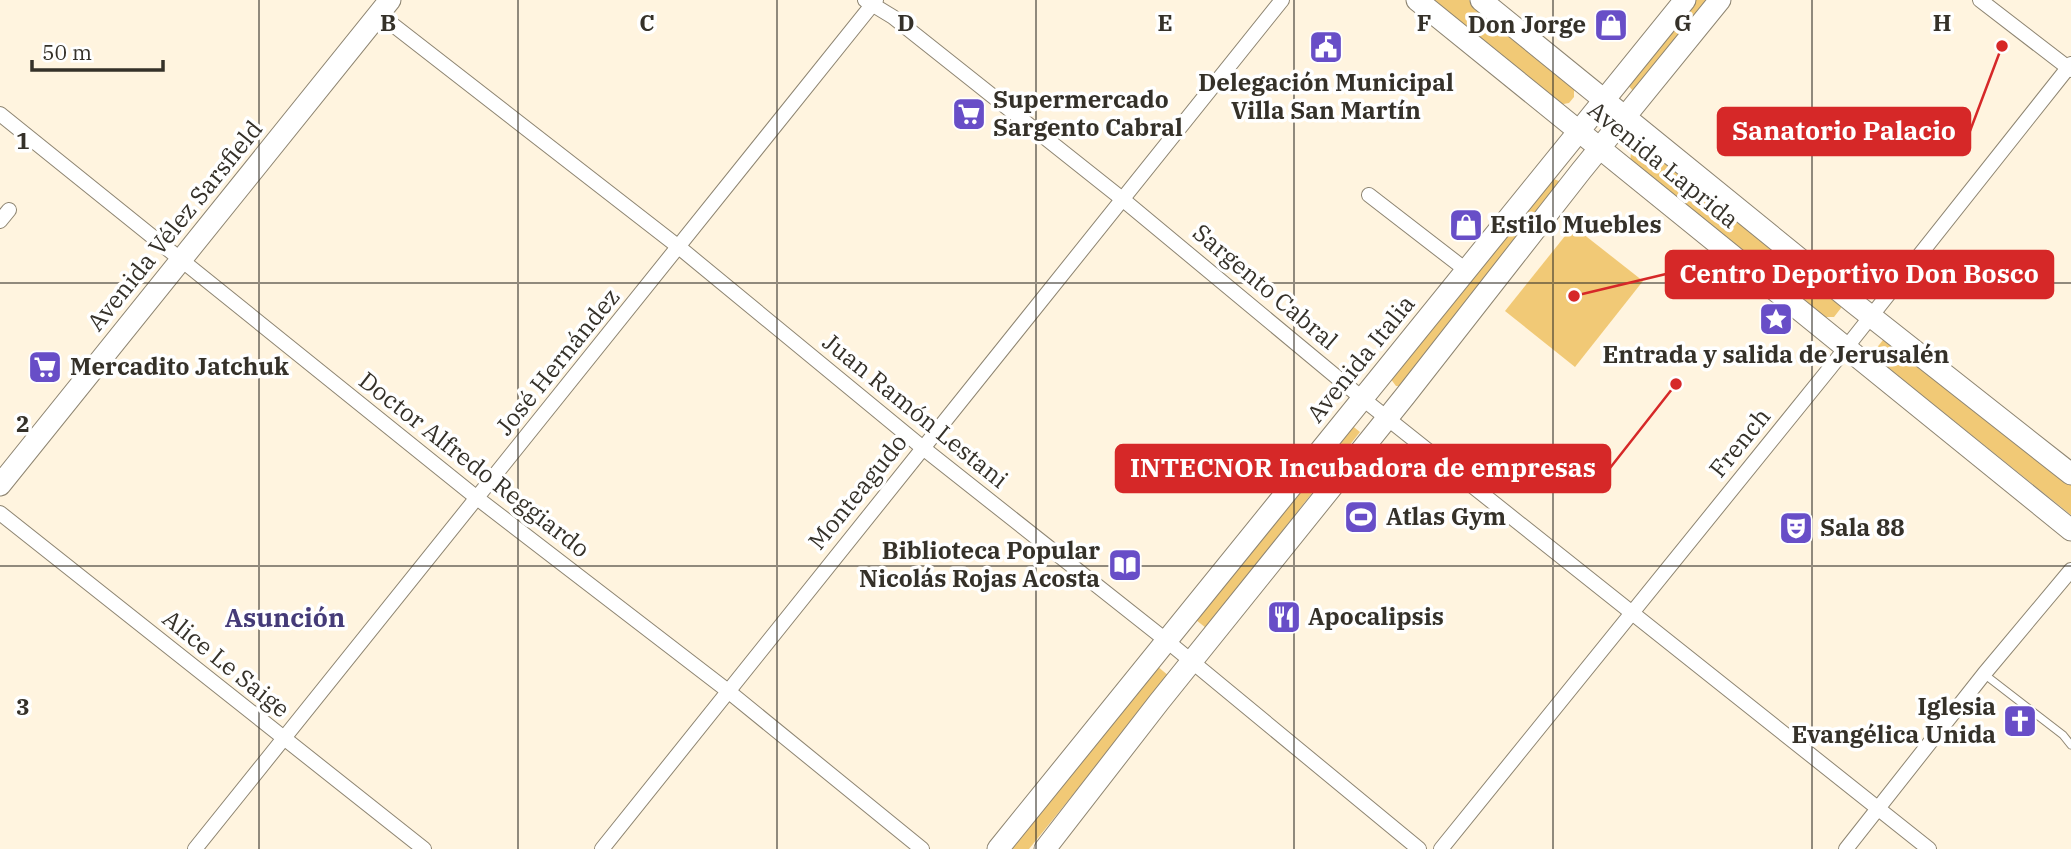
<svg xmlns="http://www.w3.org/2000/svg" width="2071" height="849" viewBox="0 0 2071 849" font-family="'IBM Plex Serif',serif">
<style>
.green{fill:#f1c976}
.lines{fill:none;stroke-linecap:round;stroke-linejoin:round}
.lane-casing{stroke:#8e8572;stroke-width:9}
.street-casing{stroke:#8e8572;stroke-width:16}
.secondary-casing{stroke:#8e8572;stroke-width:23}
.lane{stroke:#fff;stroke-width:7}
.street{stroke:#fff;stroke-width:14}
.secondary{stroke:#fff;stroke-width:21}
.grid{fill:none;stroke:#353129;stroke-width:2;stroke-opacity:0.55}
.labels{text-anchor:middle;stroke-width:7;stroke-linejoin:round;paint-order:stroke}
.poi-label{font-size:24px;font-weight:bold;fill:#353129;stroke:#fff;text-anchor:start}
.street-label{font-size:24px;fill:#353129;stroke:#fff}
.neighbourhood-label{font-size:26px;font-weight:bold;fill:#453b78;stroke:#fff}
.grid-label{font-size:23px;text-anchor:middle;font-weight:bold;fill:#353129;stroke:#fff;stroke-width:7;stroke-linejoin:round;paint-order:stroke}
.leader{fill:none;stroke:#d62828;stroke-width:2.5}
.callout-dot{fill:#d62828;stroke:#fff;stroke-width:2.5}
.callout{fill:#d62828;stroke:#d62828;stroke-width:2.5}
.callout-label{font-size:26px;text-anchor:middle;font-weight:bold;fill:#fff}
</style>
<rect width="100%" height="100%" fill="#fff4df"/>
<!-- green -->
<g class="green">
<path d="M1428 0H1469L1574 85V97L1569 103 1558 105Z"/>
<path d="M1694 0H1710L1634 92 1627 84Z"/>
<path d="M1639 143H1647L1840 299 1841 308 1834 317H1825L1632 163C1628 153 1633 150 1639 143Z"/>
<path d="M1551 178 1559 181 1560 185 1400 386H1396L1390 378Z"/>
<path d="M1573 226 1643 281 1575 367 1505 311Z"/>
<path d="M1883 340H1892L2071 484V515L1877 359 1875 350Z"/>
<path d="M1350 424 1360 432 1206 628 1196 620Z"/>
<path d="M1157 666 1169 676 1029 849H1009Z"/>
</g>
<g class="lines">
<!-- lane casing -->
<g class="lane-casing">
<path id="lane" d="M1984 674 2063 735 2071 745"/>
</g>
<!-- street casing -->
<g class="street-casing">
<g id="street">
<path d="M865 0 893 17 1121 198 1363 399 1929 849"/>
<path d="M1980 0 2071 70"/>
<path d="M379 14 680 248 923 448 1167 641 1419 849"/>
<path d="M0 114 477 498 728 691 922 849"/>
<path d="M1369 195 1466 270"/>
<path d="M0 221 9 210"/>
<path d="M0 513 424 849"/>
<path d="M195 849 876 0"/>
<path d="M602 849 1282 0"/>
<path d="M1441 849 1830 368 2071 64"/>
<path d="M1846 849 1984 674 2071 570"/>
</g>
</g>
<!-- secondary casing -->
<g class="secondary-casing">
<g id="secondary">
<path d="M1417 0 2071 530"/>
<path d="M1481 0 1854 303 2071 474"/>
<path d="M0 485 390 0"/>
<path d="M998 849 1685 0"/>
<path d="M1045 849 1159 702 1405 396 1581 171 1720 0"/>
</g>
</g>
<!-- lane -->
<use href="#lane" class="lane"/>
<!-- street -->
<use href="#street" class="street"/>
<!-- secondary -->
<use href="#secondary" class="secondary"/>
</g>
<!-- grid -->
<path class="grid" d="M259 0V849M518 0V849M777 0V849M1036 0V849M1294 0V849M1553 0V849M1812 0V849M0 283H2071M0 566H2071"/>
<!-- icons -->
<defs>
<g id="shop-square" transform="scale(1.75)"><rect x="-9" y="-9" width="18" height="18" rx="4" fill="#684ec7" stroke="#fff"/><path d="M-5-2.5h2.3a2.7 3.5 0 0 1 5.4 0H5L5.5 6h-11ZM-1.5-2.5h3a1.5 2.3 0 0 0-3 0Z" fill="#fff"/></g>
<g id="civic-square" transform="scale(1.75)"><rect x="-9" y="-9" width="18" height="18" rx="4" fill="#684ec7" stroke="#fff"/><path d="M-.6-6.5H3V-4.5H.6V-3L4-1V1h2V6H-6V1h2V-1L-.6-3ZM-1.2 2.5V6h2.4V2.5Z" fill="#fff"/></g>
<g id="supermarket-square" transform="scale(1.75)"><rect x="-9" y="-9" width="18" height="18" rx="4" fill="#684ec7" stroke="#fff"/><path d="M-6-5.5h2.5l.6 2H6L4.5 2H-2.5L-4.4-4H-6ZM-1.5 3.2a1.3 1.3 0 1 0 .1 0ZM3 3.2a1.3 1.3 0 1 0 .1 0Z" fill="#fff"/></g>
<g id="sight-square" transform="scale(1.75)"><rect x="-9" y="-9" width="18" height="18" rx="4" fill="#684ec7" stroke="#fff"/><path d="M0-6L1.8-2.2L6-1.7L2.9 1.2L3.7 5.4L0 3.3L-3.7 5.4L-2.9 1.2L-6-1.7L-1.8-2.2Z" fill="#fff"/></g>
<g id="stadium-square" transform="scale(1.75)"><rect x="-9" y="-9" width="18" height="18" rx="4" fill="#684ec7" stroke="#fff"/><path d="M0-5a6.5 5 0 1 0 0 10a6.5 5 0 1 0 0-10ZM-3.5-1.8h7v3.6h-7Z" fill="#fff"/></g>
<g id="theatre-square" transform="scale(1.75)"><rect x="-9" y="-9" width="18" height="18" rx="4" fill="#684ec7" stroke="#fff"/><path d="M-5-5.5Q0-4 5-5.5V0Q5 5 0 6Q-5 5-5 0ZM-3.3-2.5H-1v1.5H-3.3ZM1-2.5H3.3v1.5H1ZM-2.8 1Q0 5.5 2.8 1Z" fill="#fff"/></g>
<g id="library-square" transform="scale(1.75)"><rect x="-9" y="-9" width="18" height="18" rx="4" fill="#684ec7" stroke="#fff"/><path d="M-6-4Q-3-5.5-.7-3.5V5Q-3 3-6 4ZM6-4Q3-5.5 .7-3.5V5Q3 3 6 4Z" fill="#fff"/></g>
<g id="restaurant-square" transform="scale(1.75)"><rect x="-9" y="-9" width="18" height="18" rx="4" fill="#684ec7" stroke="#fff"/><path d="M-5-6h1v4h1v-4h1v4h1v-4h1v5L-1.5 .5V6h-2V.5L-5-1ZM5-6V6H3V1.5H1.5Q1.5-4 5-6Z" fill="#fff"/></g>
<g id="church-square" transform="scale(1.75)"><rect x="-9" y="-9" width="18" height="18" rx="4" fill="#684ec7" stroke="#fff"/><path d="M-1.2-6h2.4v3.5h3.3v2.4h-3.3V6h-2.4V-.1h-3.3v-2.4h3.3Z" fill="#fff"/></g>
</defs>
<g fill-rule="evenodd">
<use href="#shop-square" x="1611" y="25"/>
<use href="#civic-square" x="1326" y="47"/>
<use href="#supermarket-square" x="969" y="114"/>
<use href="#shop-square" x="1466" y="225"/>
<use href="#sight-square" x="1776" y="319"/>
<use href="#supermarket-square" x="45" y="367"/>
<use href="#stadium-square" x="1361" y="517"/>
<use href="#theatre-square" x="1796" y="528"/>
<use href="#library-square" x="1125" y="565"/>
<use href="#restaurant-square" x="1284" y="617"/>
<use href="#church-square" x="2020" y="721"/>
</g>
<g class="labels">
<!-- poi labels -->
<g class="poi-label">
<text x="1586" y="33" text-anchor="end">Don Jorge</text>
<text x="1326" y="91" text-anchor="middle">Delegación Municipal<tspan x="1326" dy="28">Villa San Martín</tspan></text>
<text x="993" y="108">Supermercado<tspan x="993" dy="28">Sargento Cabral</tspan></text>
<text x="1490" y="233">Estilo Muebles</text>
<text x="1776" y="363" text-anchor="middle">Entrada y salida de Jerusalén</text>
<text x="70" y="375">Mercadito Jatchuk</text>
<text x="1386" y="525">Atlas Gym</text>
<text x="1820" y="536">Sala 88</text>
<text x="1100" y="559" text-anchor="end">Biblioteca Popular<tspan x="1100" dy="28">Nicolás Rojas Acosta</tspan></text>
<text x="1308" y="625">Apocalipsis</text>
<text x="1996" y="715" text-anchor="end">Iglesia<tspan x="1996" dy="28">Evangélica Unida</tspan></text>
</g>
<!-- street labels -->
<g class="street-label">
<text transform="translate(1663 165) rotate(39)" y="8">Avenida Laprida</text>
<text transform="translate(175 226) rotate(-51)" y="8">Avenida Vélez Sarsfield</text>
<text transform="translate(1265 287) rotate(40)" y="8">Sargento Cabral</text>
<text transform="translate(1361 359) rotate(-51)" y="8">Avenida Italia</text>
<text transform="translate(558 362) rotate(-51)" y="8">José Hernández</text>
<text transform="translate(915 411) rotate(39)" y="8">Juan Ramón Lestani</text>
<text transform="translate(1740 443) rotate(-51)" y="8">French</text>
<text transform="translate(474 465) rotate(38)" y="8">Doctor Alfredo Reggiardo</text>
<text transform="translate(858 492) rotate(-51)" y="8">Monteagudo</text>
<text transform="translate(226 664) rotate(39)" y="8">Alice Le Saige</text>
</g>
<!-- neighbourhood labels -->
<g class="neighbourhood-label">
<text x="285" y="627">Asunción</text>
</g>
</g>
<g class="grid-label">
<text x="388" y="31">B</text>
<text x="647" y="31">C</text>
<text x="906" y="31">D</text>
<text x="1165" y="31">E</text>
<text x="1424" y="31">F</text>
<text x="1683" y="31">G</text>
<text x="1942" y="31">H</text>
<text x="23" y="149">1</text>
<text x="23" y="432">2</text>
<text x="23" y="715">3</text>
</g>
<!-- callouts -->
<path class="leader" d="M2002 46L1970 131M1574 296L1666 274M1676 384L1610 468"/>
<g class="callout-dot">
<circle cx="2002" cy="46" r="7"/>
<circle cx="1574" cy="296" r="7"/>
<circle cx="1676" cy="384" r="7"/>
</g>
<g class="callout">
<rect x="1718" y="108" width="252" height="47" rx="7"/>
<rect x="1666" y="251" width="387" height="47" rx="7"/>
<rect x="1116" y="445" width="494" height="47" rx="7"/>
</g>
<g class="callout-label">
<text x="1844" y="140">Sanatorio Palacio</text>
<text x="1859" y="283">Centro Deportivo Don Bosco</text>
<text x="1363" y="477">INTECNOR Incubadora de empresas</text>
</g>
<!-- scale -->
<path d="M32 60v10h131v-10" fill="none" stroke="#353129" stroke-width="3.5"/>
<text x="42" y="60" font-size="21" fill="#353129" stroke="#ffffff" stroke-width="5" paint-order="stroke">50 m</text>
</svg>
